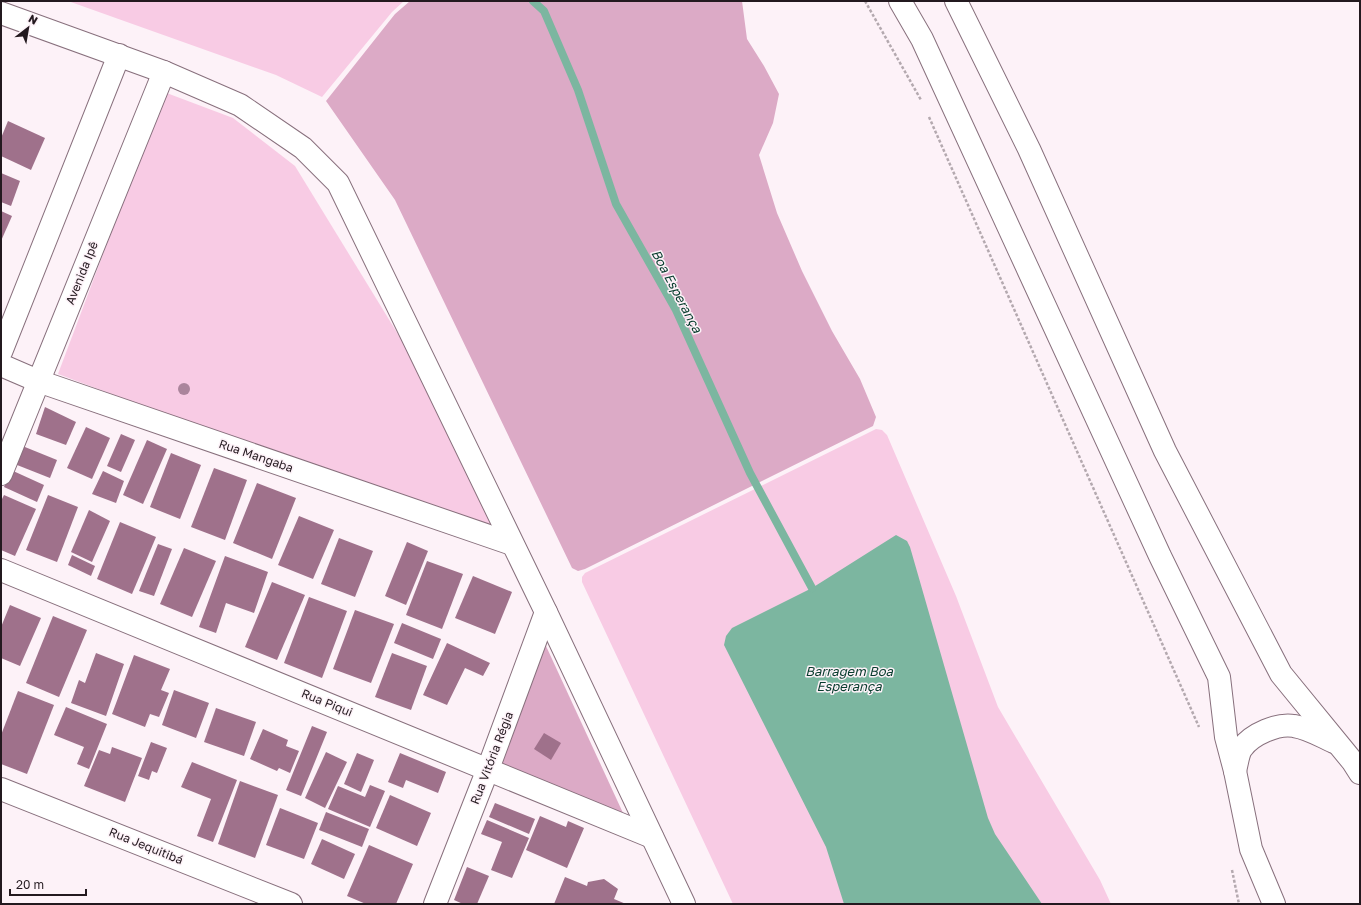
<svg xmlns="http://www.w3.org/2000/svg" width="1361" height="905" viewBox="0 0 1361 905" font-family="'Golos Text',sans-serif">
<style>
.green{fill:#f8cbe4}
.forest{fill:#dcaac6}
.water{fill:#7cb6a0}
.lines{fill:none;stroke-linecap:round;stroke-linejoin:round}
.stream{stroke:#7cb6a0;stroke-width:8}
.building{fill:#9f718b}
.street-casing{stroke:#88707d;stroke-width:24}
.secondary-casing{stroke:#88707d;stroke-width:24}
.path{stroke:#b4a9af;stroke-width:2.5;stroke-dasharray:3 2;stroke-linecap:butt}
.street{stroke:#fff;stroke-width:22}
.secondary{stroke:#fff;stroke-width:22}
.tree{fill:#ab859c}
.labels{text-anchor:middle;stroke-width:3;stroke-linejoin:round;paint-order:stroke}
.street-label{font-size:12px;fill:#23191f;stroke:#fdf2f8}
.water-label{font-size:13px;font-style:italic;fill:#063b2c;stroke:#fdf2f8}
</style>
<rect width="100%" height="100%" fill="#fdf2f8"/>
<!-- green -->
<g class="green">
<path d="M68 1H404L392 12 322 97 276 75Z"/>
<path d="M164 92 233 118 295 166 404 344 495 532 237 441 58 374Z"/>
<path d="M876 429 882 430 887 435 956 596 998 707 1100 880 1111 904H733L582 582V577L585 573Z"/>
</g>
<!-- forest -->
<g class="forest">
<path d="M410 1H742L747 39 764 66 779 94 773 123 759 155 777 213 802 271 832 331 860 379 876 417 873 426 585 569 578 571 572 568 395 200 326 101 395 14Z"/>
<path d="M546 646 623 813 497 763Z"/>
</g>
<!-- water -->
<path class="water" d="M896 535 907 541 910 547 988 818 995 834 1042 904H844L826 847 724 645 726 636 732 628 812 588Z"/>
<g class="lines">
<!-- stream -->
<path class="stream" d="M533 1 544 11 578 90 616 204 676 310 750 473 812 588"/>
</g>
<!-- building -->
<g class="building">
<path d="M8 121 45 138 31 170 1 156V138Z"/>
<path d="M1 173 20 181 11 206 1 202Z"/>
<path d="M1 211 12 216 1 241Z"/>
<path d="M45 407 76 422 66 445 36 434Z"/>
<path d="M86 427 110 438 92 479 67 468Z"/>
<path d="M121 434 135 440 121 472 107 466Z"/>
<path d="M147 440 167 449 143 504 123 495Z"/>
<path d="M20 445 57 460 50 478 12 463Z"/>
<path d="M171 453 201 465 180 519 150 507Z"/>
<path d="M214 468 247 480 225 540 191 527Z"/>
<path d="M11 470 44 485 37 502 4 487Z"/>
<path d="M103 471 124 481 116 503 92 494Z"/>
<path d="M257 483 296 498 272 559 233 543Z"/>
<path d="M4 495 36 509 15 556 1 550V501Z"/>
<path d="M48 495 78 507 57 562 26 550Z"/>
<path d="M89 510 110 521 92 562 71 552Z"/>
<path d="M299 516 334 530 313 579 278 565Z"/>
<path d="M120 522 156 537 132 594 97 579Z"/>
<path d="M339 538 373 551 355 597 321 584Z"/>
<path d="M407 542 428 551 406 605 385 596Z"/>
<path d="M158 544 172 549 154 596 139 591Z"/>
<path d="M184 548 216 561 192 617 160 604Z"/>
<path d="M72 555 95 566 91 576 68 565Z"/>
<path d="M225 556 268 572 254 613 226 603 216 633 199 627Z"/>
<path d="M427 561 463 574 442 629 406 615Z"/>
<path d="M473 576 512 592 495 634 455 618Z"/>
<path d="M272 582 305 595 277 660 245 647Z"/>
<path d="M309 597 347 611 322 678 284 663Z"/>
<path d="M10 605 41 618 20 666 1 658V627Z"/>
<path d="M355 610 394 624 371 683 333 669Z"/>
<path d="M53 616 87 630 59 697 26 683Z"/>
<path d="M402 623 441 639 433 659 394 643Z"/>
<path d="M447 643 490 663 483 676 465 668 447 705 423 695Z"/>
<path d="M96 653 124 664 106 716 71 703 79 680 85 683Z"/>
<path d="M392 653 427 666 411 710 375 697Z"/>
<path d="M134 655 170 669 161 690 169 693 159 717 150 714 145 727 112 714Z"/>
<path d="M174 690 209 703 196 738 162 725Z"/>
<path d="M18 691 54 705 27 774 1 764V735Z"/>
<path d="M66 707 107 724 89 769 77 764 84 747 54 735Z"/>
<path d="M216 708 256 722 244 756 204 742Z"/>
<path d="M312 726 327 732 301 796 286 790Z"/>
<path d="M263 729 288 740 286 746 299 751 290 773 279 768 277 771 250 759Z"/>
<path d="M544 733 561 743 551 760 534 749Z"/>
<path d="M151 742 167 748 157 773 152 771 149 780 138 776Z"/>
<path d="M112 747 142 758 125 802 84 786 99 750 110 754Z"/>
<path d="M326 752 347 762 325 808 305 798Z"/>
<path d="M357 753 374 760 361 792 344 784Z"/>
<path d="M400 753 446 772 438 793 406 780 403 788 388 782Z"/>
<path d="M192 762 237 780 213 842 197 836 211 799 181 787Z"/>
<path d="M240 781 278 795 255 858 218 844Z"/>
<path d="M370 785 385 791 370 827 328 809 338 786 365 797Z"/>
<path d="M390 795 431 813 417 846 376 828Z"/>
<path d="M495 803 535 819 529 834 489 817Z"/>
<path d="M280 808 318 823 304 859 266 845Z"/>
<path d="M326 812 369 829 362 847 319 830Z"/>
<path d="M540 816 566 827 568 821 584 828 567 868 526 850Z"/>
<path d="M487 820 529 838 512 878 491 870 502 842 481 834Z"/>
<path d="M322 839 355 854 344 879 311 864Z"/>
<path d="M369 845 413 864 396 904H366L347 896Z"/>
<path d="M467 867 489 876 477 904H463L454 900Z"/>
<path d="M565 877 587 886 588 882 604 879 618 889 614 899 626 904H554Z"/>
</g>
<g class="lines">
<!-- street casing -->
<g class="street-casing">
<g id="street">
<path d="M1 365 38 381 512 544"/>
<path d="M1 570 652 837"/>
<path d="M1 789 291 904"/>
<path d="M435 904 488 769 546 612"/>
</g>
</g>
<!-- secondary casing -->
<g class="secondary-casing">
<g id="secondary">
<path d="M900 1 922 39 1160 556 1219 677 1226 737 1235 771 1251 849 1274 904"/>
<path d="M956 1 1029 149 1165 451 1281 674 1353 762 1360 773"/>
<path d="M1 13 164 72 240 105 303 148 338 183 546 612 684 904"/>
<path d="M1 352 119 55"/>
<path d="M1 474 164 72"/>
<path d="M1235 771C1237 764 1238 753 1242 748 1252 734 1278 723 1294 726 1308 728 1321 736 1334 742"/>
</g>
</g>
<!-- path -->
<g class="path">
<path d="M865 1 921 100"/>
<path d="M929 117 1199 727"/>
<path d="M1232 870 1239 904"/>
</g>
<!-- street -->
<use href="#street" class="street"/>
<!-- secondary -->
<use href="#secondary" class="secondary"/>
</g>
<!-- trees -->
<circle class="tree" cx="184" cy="389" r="6"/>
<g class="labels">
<!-- street labels -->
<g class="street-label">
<text transform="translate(82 273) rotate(-68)" y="4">Avenida Ipê</text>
<text transform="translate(256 456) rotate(19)" y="4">Rua Mangaba</text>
<text transform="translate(327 703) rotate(22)" y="4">Rua Piqui</text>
<text transform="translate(492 758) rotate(-69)" y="4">Rua Vitória Régia</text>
<text transform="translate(146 846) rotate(22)" y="4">Rua Jequitibá</text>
</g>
<!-- water labels -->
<g class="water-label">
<text transform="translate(677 291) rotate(62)" y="5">Boa Esperança</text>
<text x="849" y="676">Barragem Boa<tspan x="849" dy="15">Esperança</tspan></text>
</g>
</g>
<!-- border -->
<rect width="1361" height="905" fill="none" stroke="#23191f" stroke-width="4"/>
<!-- north arrow -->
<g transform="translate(28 28) rotate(31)" stroke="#fdf2f8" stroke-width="3" paint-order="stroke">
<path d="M0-3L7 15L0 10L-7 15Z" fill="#23191f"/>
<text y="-6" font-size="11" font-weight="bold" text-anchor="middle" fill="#23191f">N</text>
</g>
<!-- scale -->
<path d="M10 889v6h76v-6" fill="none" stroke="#23191f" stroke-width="2"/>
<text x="16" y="889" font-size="12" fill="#23191f" stroke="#fdf2f8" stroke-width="3" paint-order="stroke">20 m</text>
</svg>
